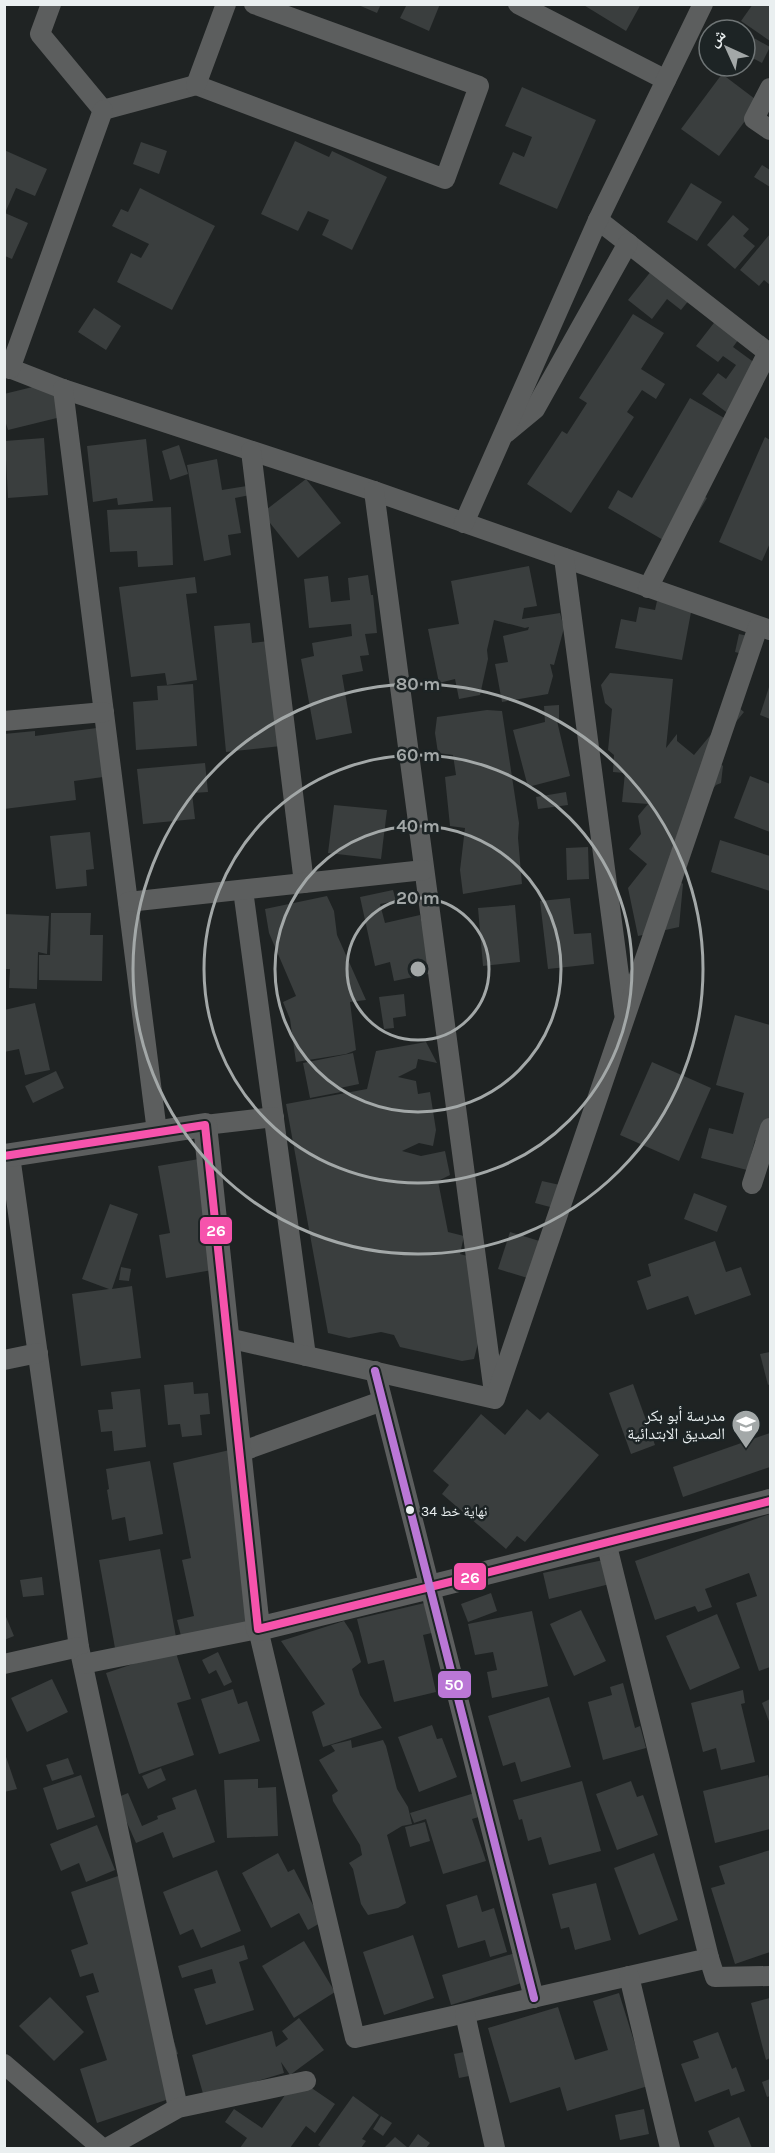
<svg xmlns="http://www.w3.org/2000/svg" width="775" height="2153" viewBox="0 0 775 2153" font-family="Karla,'Noto Naskh Arabic',sans-serif">
<style>
.building{fill:#3a3e3e}
.lines{fill:none;stroke-linecap:round;stroke-linejoin:round}
.minor{stroke:#5c5e5e;stroke-width:20}
.tertiary{stroke:#5c5e5e;stroke-width:24}
.bus-1-casing{stroke:#1d2425;stroke-width:12}
.bus-2-casing{stroke:#1d2425;stroke-width:12}
.bus-1{stroke:#f653ac;stroke-width:8}
.bus-2{stroke:#ba77d6;stroke-width:8}
.ring{fill:none;stroke:#a3a8a8;stroke-width:3}
.bus-dot{fill:#eaeff0;stroke:#1d2425;stroke-width:2}
.labels{text-anchor:middle;stroke-width:5;stroke-linejoin:round;paint-order:stroke}
.bus-label{font-size:14px;fill:#eaeff0;stroke:#1d2425;text-anchor:start}
.poi-label{font-size:16px;fill:#eaeff0;stroke:#1d2425;text-anchor:end}
.centre{fill:#a3a8a8;stroke:#1d2425;stroke-width:3}
.ring-label{font-size:18px;text-anchor:middle;font-weight:bold;fill:#a3a8a8;stroke:#1d2425;stroke-width:5;stroke-linejoin:round;paint-order:stroke}
.line-badge{stroke:#1d2425;stroke-width:2}
.badge-label{font-size:16px;text-anchor:middle;font-weight:bold;fill:#fff}
</style>
<rect width="100%" height="100%" fill="#1f2323"/>
<!-- building -->
<g class="building">
<path d="M356 4H381L377 13Z"/>
<path d="M407 4H440L429 31 400 18Z"/>
<path d="M582 4H641L626 31Z"/>
<path d="M753 4H770V41L741 21Z"/>
<path d="M745 33 770 47 762 63 745 54Z"/>
<path d="M722 74 759 102 719 156 681 129Z"/>
<path d="M522 87 596 120 557 209 499 184 513 152 524 157 532 137 505 126Z"/>
<path d="M295 141 329 157 332 151 387 177 352 250 322 235 329 220 308 211 298 231 261 214Z"/>
<path d="M141 142 167 151 159 174 133 164Z"/>
<path d="M4 150 47 169 35 196 16 188 5 213 28 223 12 259 5 256Z"/>
<path d="M762 165 770 170V187L754 177Z"/>
<path d="M691 183 722 202 697 241 667 222Z"/>
<path d="M140 188 215 226 172 310 117 282 131 253 141 258 149 244 112 226 121 209 128 212Z"/>
<path d="M733 215 749 229 743 236 755 246 735 269 707 245Z"/>
<path d="M770 234V285L764 280 759 286 740 270Z"/>
<path d="M656 265 694 294 681 310 667 299 652 319 628 300Z"/>
<path d="M94 308 121 326 106 350 78 332Z"/>
<path d="M724 310 747 328 733 347 759 366 733 417 702 394 718 373 726 379 736 365 723 356 718 362 696 346Z"/>
<path d="M633 314 664 333 641 369 665 384 656 399 642 390 627 412 634 417 571 513 527 484 562 431 567 434 587 403 579 398Z"/>
<path d="M57 381 65 416 8 430 4 417V394Z"/>
<path d="M690 398 736 425 697 492 707 498 677 548 608 508 618 490 632 498Z"/>
<path d="M765 437 770 440V543L762 561 719 542Z"/>
<path d="M44 438 48 495 8 498 5 441Z"/>
<path d="M146 439 153 501 118 505 117 498 93 502 87 446Z"/>
<path d="M179 445 188 474 170 480 162 451Z"/>
<path d="M217 459 222 490 253 485 255 494 235 498 241 533 228 535 231 555 204 561 187 465Z"/>
<path d="M306 479 341 523 298 558 262 513Z"/>
<path d="M171 507 173 565 138 567 137 551 110 552 107 510Z"/>
<path d="M529 566 537 606 524 608 522 619 560 613 564 628 554 665 550 664 553 676 548 694 502 702 495 664 508 662 503 636 528 630 529 627 525 628 494 620 487 650 488 659 480 695 459 699 455 679 439 683 428 629 459 624 451 581Z"/>
<path d="M368 575 371 595H373L377 633 365 634 369 655 360 656 363 671 342 675 352 733 316 740 301 659 314 656 312 643 352 636 351 624 309 628 304 579 328 576 331 602 350 600 348 578Z"/>
<path d="M195 577 197 593 186 594 197 680 167 685 165 673 131 677 119 587Z"/>
<path d="M657 601 692 607 682 660 615 648 621 619 636 622 639 607 655 610Z"/>
<path d="M250 623 252 643 277 640 281 746 226 752 214 626Z"/>
<path d="M739 634 757 638 752 656 735 652Z"/>
<path d="M610 673 673 679 666 748 677 734V741L694 755 723 720 725 697 744 712 709 755 723 766 721 783 716 785 680 829 676 878 683 884 679 927 638 936 628 888 647 864 629 849 641 834 638 816 648 804 622 802 625 773 613 772 614 755 608 750 612 709 605 703 601 685Z"/>
<path d="M193 684 197 746 136 750 133 702 158 700 157 686Z"/>
<path d="M770 684V719L760 715Z"/>
<path d="M559 705V721H557L570 776 528 787 513 730 545 722 544 706Z"/>
<path d="M487 710 502 711 519 823 518 838 522 884 463 894 460 870 465 828 450 826 445 777 456 775 453 755 438 753 435 733 437 717Z"/>
<path d="M97 728 103 777 74 781 76 800 4 809V734L35 731V736Z"/>
<path d="M205 763 208 792 192 793 195 819 143 824 137 769Z"/>
<path d="M750 776 770 784V832L734 818Z"/>
<path d="M566 792 568 805 538 809 536 797Z"/>
<path d="M334 805 387 810 381 859 328 853Z"/>
<path d="M90 832 94 869 86 870 87 886 56 889 50 836Z"/>
<path d="M720 840 770 856V891L711 872Z"/>
<path d="M588 847 589 879 567 880 566 848Z"/>
<path d="M393 890 396 901 380 904 385 923 420 915 433 973 394 981 390 962 375 966 360 897Z"/>
<path d="M327 896 334 911 337 935 366 1000 350 1002 356 1050 346 1054 296 1062 290 1019 283 1002 296 996 269 933 265 909Z"/>
<path d="M570 898 574 934 591 933 594 964 548 969 540 901Z"/>
<path d="M515 905 520 962 483 966 478 908Z"/>
<path d="M51 913H91L90 935H103L102 981 39 980V955H50Z"/>
<path d="M4 914 49 916 47 954 38 952 37 989 9 988 10 969H4Z"/>
<path d="M404 994 406 1016 393 1018 394 1028 384 1029 379 997Z"/>
<path d="M35 1003 50 1070 25 1075 19 1049 4 1052V1010Z"/>
<path d="M735 1015 770 1025V1136L768 1144 755 1140 747 1170 701 1158 709 1128 733 1134 744 1093 716 1085Z"/>
<path d="M426 1042 437 1063 418 1059 416 1068 398 1077 416 1081 418 1094 430 1092 436 1130 433 1146 419 1143 402 1151 421 1156 445 1151 450 1175 438 1181 448 1232 464 1236 460 1254 467 1256 481 1331 474 1359 462 1361 400 1347 394 1335 381 1332 349 1338 328 1333 286 1104 367 1089 376 1051Z"/>
<path d="M353 1053 359 1084 340 1088 341 1092 310 1098 303 1063Z"/>
<path d="M652 1062 711 1088 679 1161 620 1135Z"/>
<path d="M56 1071 64 1088 33 1103 25 1086Z"/>
<path d="M199 1159 218 1269 166 1278 159 1235 170 1233 158 1166Z"/>
<path d="M542 1181 560 1185 554 1208 535 1203Z"/>
<path d="M694 1193 727 1206 717 1232 684 1219Z"/>
<path d="M110 1204 138 1214 112 1289 132 1286 141 1358 81 1366 72 1294 109 1289 82 1279Z"/>
<path d="M510 1232 546 1243 534 1280 498 1269Z"/>
<path d="M715 1241 726 1272 741 1267 751 1295 695 1315 688 1296 647 1310 637 1281 651 1276 648 1264Z"/>
<path d="M121 1267 131 1269 129 1281 119 1280Z"/>
<path d="M770 1352V1384L768 1385 760 1354Z"/>
<path d="M193 1382 194 1394 208 1393 210 1414 200 1415 202 1435 182 1437 180 1424 168 1425 164 1385Z"/>
<path d="M633 1384 655 1445 631 1454 609 1393Z"/>
<path d="M140 1389 146 1447 114 1451 112 1431 101 1432 98 1410 113 1409 111 1392Z"/>
<path d="M527 1409 540 1420 548 1412 599 1455 525 1542 517 1536 506 1549 442 1494 449 1485 433 1471 481 1414 505 1435Z"/>
<path d="M770 1433V1467L683 1497 673 1467Z"/>
<path d="M234 1449 270 1620 182 1640 177 1620 194 1616 182 1560 191 1558 173 1463Z"/>
<path d="M150 1461 163 1534 129 1541 125 1517 112 1520 107 1490 109 1489 106 1469Z"/>
<path d="M770 1514V1667L759 1671 736 1603 757 1596 749 1573 705 1589 712 1607 698 1612 695 1606 655 1620 635 1561Z"/>
<path d="M160 1549 176 1637 115 1648 99 1560Z"/>
<path d="M617 1557 622 1581 549 1599 543 1573Z"/>
<path d="M42 1577 44 1595 23 1597 20 1580Z"/>
<path d="M491 1593 497 1611 468 1622 461 1604Z"/>
<path d="M433 1601 440 1631 423 1635 436 1692 394 1702 384 1660 368 1664 357 1619Z"/>
<path d="M581 1610 606 1661 574 1676 550 1624Z"/>
<path d="M532 1611 548 1686 492 1698 487 1672 497 1670 493 1652 475 1655 468 1624Z"/>
<path d="M4 1612 14 1636 4 1640Z"/>
<path d="M717 1614 740 1668 690 1690 666 1636Z"/>
<path d="M344 1621 352 1633 361 1662 352 1669 360 1695 382 1728 323 1747 312 1712 325 1704 281 1641Z"/>
<path d="M175 1650 191 1699 177 1703 194 1755 139 1774 106 1673Z"/>
<path d="M218 1652 232 1682 224 1686 216 1670 209 1674 202 1660Z"/>
<path d="M52 1679 68 1712 27 1732 11 1698Z"/>
<path d="M623 1683 635 1728 640 1726 646 1748 603 1760 588 1702 612 1695 610 1687Z"/>
<path d="M233 1689 238 1704 247 1701 260 1741 219 1754 201 1699Z"/>
<path d="M743 1690 745 1703 741 1704 755 1762 721 1770 716 1748 703 1752 691 1703Z"/>
<path d="M549 1697 571 1767 521 1782 515 1762 503 1766 488 1716Z"/>
<path d="M770 1699V1724L762 1703Z"/>
<path d="M432 1725 437 1739 442 1738 457 1777 419 1792 398 1737Z"/>
<path d="M351 1740 352 1748 383 1740 386 1746 397 1789 408 1807 412 1824 402 1826 387 1835 406 1903 398 1908 368 1915 361 1904 353 1869 349 1863 362 1855 360 1845 333 1801 332 1795 338 1791 319 1760 335 1751 331 1745Z"/>
<path d="M4 1751 17 1789 4 1792Z"/>
<path d="M68 1758 74 1774 52 1781 46 1765Z"/>
<path d="M161 1768 166 1780 148 1789 142 1776Z"/>
<path d="M81 1775 95 1817 57 1830 43 1788Z"/>
<path d="M768 1775 770 1784V1829L715 1843 703 1791Z"/>
<path d="M258 1779V1788L276 1787 278 1836 227 1838 224 1780Z"/>
<path d="M582 1781 601 1851 549 1865 541 1837 528 1841 522 1819 519 1820 513 1800Z"/>
<path d="M631 1781 637 1797 643 1795 658 1835 617 1850 596 1794Z"/>
<path d="M196 1789 215 1842 173 1858 163 1832 136 1843 116 1798 128 1793 142 1826 158 1819 157 1816 176 1809 172 1798Z"/>
<path d="M481 1791 489 1814 472 1819 486 1861 443 1874 426 1819 414 1823 410 1813Z"/>
<path d="M425 1822 430 1841 410 1847 405 1827Z"/>
<path d="M97 1825 115 1870 86 1882 79 1863 61 1871 50 1844Z"/>
<path d="M770 1850V1952L735 1964 711 1888 725 1884 719 1866Z"/>
<path d="M278 1853 288 1872 294 1869 322 1922 308 1930 299 1913 271 1928 242 1873Z"/>
<path d="M654 1853 678 1920 639 1935 614 1868Z"/>
<path d="M217 1870 241 1931 201 1948 193 1929 180 1935 163 1892Z"/>
<path d="M121 1875 178 2054 169 2057 181 2095 97 2123 80 2069 107 2060 86 1996 99 1992 93 1973 80 1977 71 1950 88 1944 71 1892Z"/>
<path d="M596 1883 611 1940 575 1950 569 1927 561 1929 552 1894Z"/>
<path d="M477 1895 482 1912 494 1908 507 1952 490 1957 485 1940 458 1948 446 1905Z"/>
<path d="M413 1935 434 1998 384 2015 363 1952Z"/>
<path d="M304 1941 335 1992 294 2018 262 1966Z"/>
<path d="M244 1945 248 1959 239 1962 254 2010 206 2025 194 1989 216 1983 212 1969 182 1978 178 1966Z"/>
<path d="M522 1951 531 1980 451 2005 442 1975Z"/>
<path d="M619 1993 648 2086 567 2111 560 2087 510 2103 488 2028 558 2007 575 2060 608 2050 593 2001Z"/>
<path d="M50 1997 84 2032 54 2061 19 2026Z"/>
<path d="M770 1998V2058L766 2060 751 2003Z"/>
<path d="M299 2018 324 2050 290 2075 281 2062 284 2073 204 2097 192 2055 272 2031 276 2047 288 2039 282 2031Z"/>
<path d="M718 2032 732 2069 736 2067 745 2091 731 2096 729 2089 695 2102 681 2064 699 2058 693 2041Z"/>
<path d="M464 2052 469 2076 459 2078 454 2054Z"/>
<path d="M297 2078 335 2104 315 2133 306 2126 290 2148H240L247 2138 225 2122 234 2109 262 2128Z"/>
<path d="M770 2079V2096L767 2097 762 2082Z"/>
<path d="M353 2096 379 2115 362 2139 366 2141 361 2148H322L318 2145Z"/>
<path d="M644 2109 649 2134 620 2140 615 2115Z"/>
<path d="M381 2116 392 2123 383 2136 373 2129Z"/>
<path d="M739 2117 752 2148H715L708 2131Z"/>
<path d="M418 2134 430 2143 426 2148H384L395 2137 408 2148Z"/>
</g>
<g class="lines">
<!-- minor -->
<g class="minor">
<path d="M51 4 40 34 103 110 196 85 445 179 479 86 254 4"/>
<path d="M518 4 666 80"/>
<path d="M196 85 226 4"/>
<path d="M770 88 754 119 770 130"/>
<path d="M598 220 770 354"/>
<path d="M4 366 63 389 374 491 770 630"/>
<path d="M10 369 103 110"/>
<path d="M63 389 157 1132"/>
<path d="M506 433 535 409 628 243"/>
<path d="M251 451 304 883"/>
<path d="M374 491 494 1393"/>
<path d="M464 523 598 220 703 4"/>
<path d="M564 558 624 1013"/>
<path d="M648 588 768 352"/>
<path d="M4 721 104 712"/>
<path d="M243 890 306 1356"/>
<path d="M128 902 424 870"/>
<path d="M205 1125 274 1117"/>
<path d="M10 1156 79 1647 178 2108"/>
<path d="M752 1184 770 1128"/>
<path d="M228 1338 495 1399 758 627"/>
<path d="M4 1360 38 1353"/>
<path d="M375 1371 534 1998"/>
<path d="M240 1452 382 1401"/>
<path d="M4 1664 79 1647"/>
<path d="M83 1664 258 1629 355 2038 709 1958 606 1542"/>
<path d="M709 1958 715 1977 770 1976"/>
<path d="M629 1976 670 2148"/>
<path d="M465 2014 495 2148"/>
<path d="M4 2064 102 2148"/>
<path d="M107 2148 178 2108 306 2081"/>
</g>
<!-- tertiary -->
<path class="tertiary" d="M4 1156 205 1125 258 1629 430 1587 770 1501"/>
<!-- bus-1 casing -->
<g class="bus-1-casing">
<path id="bus-1" d="M4 1156 205 1125 258 1629 430 1587 770 1501"/>
</g>
<!-- bus-2 casing -->
<g class="bus-2-casing">
<path id="bus-2" d="M375 1371 534 1998"/>
</g>
<!-- bus-1 -->
<use href="#bus-1" class="bus-1"/>
<!-- bus-2 -->
<use href="#bus-2" class="bus-2"/>
</g>
<!-- distance rings -->
<g class="ring">
<circle cx="418" cy="969" r="71"/>
<circle cx="418" cy="969" r="143"/>
<circle cx="418" cy="969" r="214"/>
<circle cx="418" cy="969" r="285"/>
</g>
<!-- icons -->
<defs>
<g id="school-pin" transform="scale(1.5)"><path d="M0 17L-7.5 6A9.5 9.5 0 1 1 7.5 6Z" fill="#a3a8a8" stroke="#1d2425"/><path d="M0-5L7-2L0 1L-7-2ZM-4 1L0 2.5L4 1V4Q0 6-4 4Z" fill="#fff"/></g>
</defs>
<g fill-rule="evenodd">
<use href="#school-pin" x="746" y="1424"/>
</g>
<!-- markers -->
<circle class="bus-dot" cx="410" cy="1510" r="5"/>
<g class="labels">
<!-- bus labels -->
<g class="bus-label">
<text x="421" y="1516">نهاية خط 34</text>
</g>
<!-- poi labels -->
<g class="poi-label">
<text x="725" y="1421">مدرسة أبو بكر<tspan x="725" dy="18">الصديق الابتدائية</tspan></text>
</g>
</g>
<circle cx="418" cy="969" r="9" class="centre"/>
<g class="ring-label">
<text x="418" y="690">80 m</text>
<text x="418" y="761">60 m</text>
<text x="418" y="832">40 m</text>
<text x="418" y="904">20 m</text>
</g>
<g class="line-badge">
<rect x="199" y="1216" width="34" height="29" rx="6" fill="#f653ac"/>
<rect x="453" y="1562" width="34" height="29" rx="6" fill="#f653ac"/>
<rect x="437" y="1670" width="35" height="29" rx="6" fill="#ba77d6"/>
</g>
<g class="badge-label">
<text x="216" y="1236">26</text>
<text x="470" y="1583">26</text>
<text x="454" y="1690">50</text>
</g>
<!-- border -->
<rect width="775" height="2153" fill="none" stroke="#eaeff0" stroke-width="12"/>
<!-- north arrow -->
<g transform="translate(727 48) rotate(315)"><circle r="28" fill="#1d2425" stroke="#6f7576" stroke-width="1.5"/>
<path d="M0-4.5L10 22L0 15L-10 22Z" fill="#a3a8a8"/>
<text y="-9" font-size="16" font-weight="bold" text-anchor="middle" fill="#eaeff0">ش</text>
</g>
</svg>
